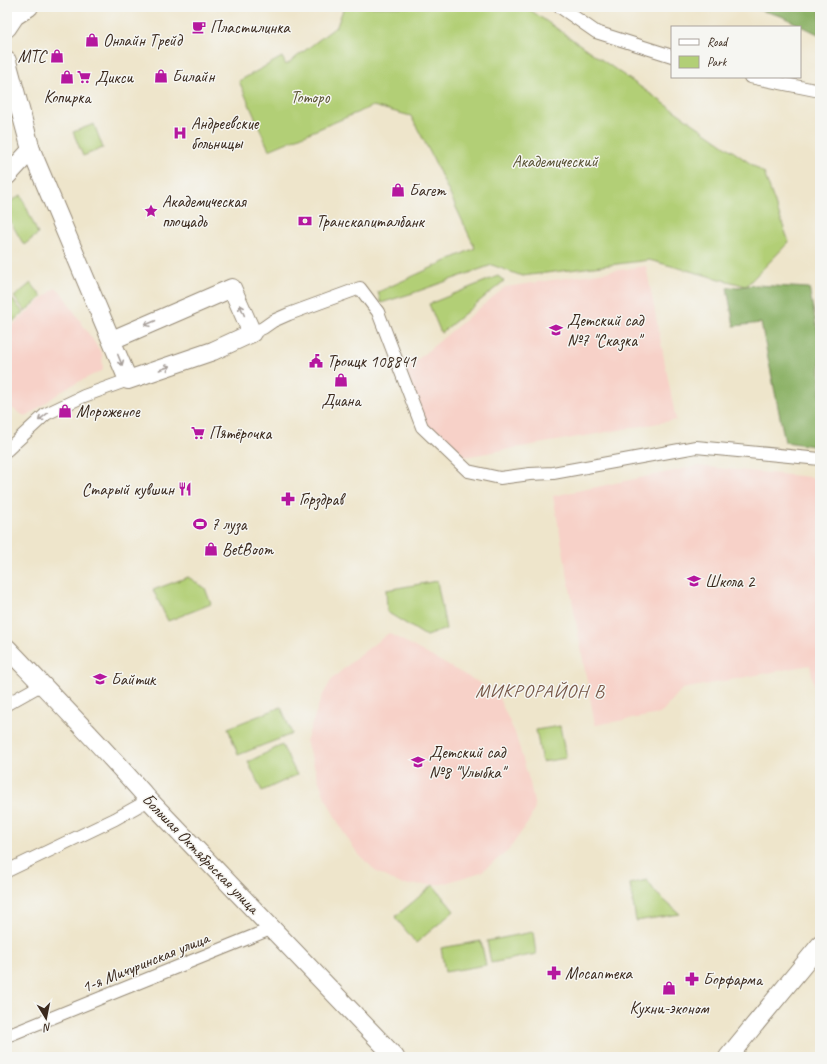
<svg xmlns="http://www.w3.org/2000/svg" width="827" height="1064" viewBox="0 0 827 1064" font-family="Caveat,sans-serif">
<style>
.built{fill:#f7d1c8}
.green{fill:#b2cf76;stroke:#767c4a}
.forest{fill:#8db267;stroke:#646e42}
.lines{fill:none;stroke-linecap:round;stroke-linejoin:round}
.street-casing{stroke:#948874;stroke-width:14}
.secondary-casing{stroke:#948874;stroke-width:20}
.street{stroke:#fff;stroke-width:12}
.secondary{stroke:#fff;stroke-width:18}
.oneway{stroke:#a79f9a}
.labels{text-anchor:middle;stroke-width:3;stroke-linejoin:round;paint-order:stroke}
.poi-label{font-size:17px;fill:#3b2a1e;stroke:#f6f6f2;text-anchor:start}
.park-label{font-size:17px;fill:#595334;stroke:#f6f6f2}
.street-label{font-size:17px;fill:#3b2a1e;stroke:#f6f6f2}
.quarter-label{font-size:19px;letter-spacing:1px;fill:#785949;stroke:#f6f6f2}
</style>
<rect width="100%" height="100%" fill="#f6f6f2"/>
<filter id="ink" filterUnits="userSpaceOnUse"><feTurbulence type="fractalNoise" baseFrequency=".025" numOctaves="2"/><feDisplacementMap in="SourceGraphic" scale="8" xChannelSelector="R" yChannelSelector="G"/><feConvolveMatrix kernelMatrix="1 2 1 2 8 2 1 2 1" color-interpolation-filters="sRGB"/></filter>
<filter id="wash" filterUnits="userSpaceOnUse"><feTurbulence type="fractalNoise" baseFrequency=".012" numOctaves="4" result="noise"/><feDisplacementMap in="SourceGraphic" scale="16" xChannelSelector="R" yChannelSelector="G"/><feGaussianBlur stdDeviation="0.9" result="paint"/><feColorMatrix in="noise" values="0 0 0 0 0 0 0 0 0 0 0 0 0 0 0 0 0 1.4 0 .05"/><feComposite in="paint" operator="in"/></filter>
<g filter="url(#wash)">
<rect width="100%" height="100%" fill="#eee5cb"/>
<!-- built -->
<g class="built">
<path d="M646 266 676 420 464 457 421 420 401 373 505 287Z"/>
<path d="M55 288 61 292 102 354 103 370 66 388 26 417 7 405V330Z"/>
<path d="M697 466 820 478V717L810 665 682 689 660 714 595 725 553 496Z"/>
<path d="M389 633 496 692 515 733 530 783 535 808 529 821 508 851 481 872 442 884 403 885 377 872 358 854 342 830 323 793 306 741 321 698 332 679 361 654Z"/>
</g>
<!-- green -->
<g class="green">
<path d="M344 7H526L764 173 789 242 746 286 649 260 522 276 492 265 413 293 381 303 378 292 475 248 433 158 411 116 373 106 269 150 239 81 282 57 286 65 337 26Z"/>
<path d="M94 124 103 148 83 156 73 132Z"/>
<path d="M21 195 38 234 24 245 7 216V204Z"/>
<path d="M498 276 504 281 441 333 429 304Z"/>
<path d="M31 283 42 297 25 311 14 297Z"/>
<path d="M12 299 23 312 9 325 7 323V304Z"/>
<path d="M188 577 205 588 211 604 168 621 153 590Z"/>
<path d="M437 581 446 629 426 636 387 612 386 590Z"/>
<path d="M281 707 292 734 238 755 228 728Z"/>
<path d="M560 726 566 758 542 762 536 730Z"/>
<path d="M282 745 297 775 262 791 248 762Z"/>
<path d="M647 880 656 893 680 914 636 921 630 884Z"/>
<path d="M433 885 454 911 416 943 395 917Z"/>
<path d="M533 932 536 954 491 963 487 941Z"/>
<path d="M481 941 486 965 445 972 441 948Z"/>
</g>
<!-- forest -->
<g class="forest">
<path d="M749 7H820V35L781 16Z"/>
<path d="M756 285 809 288 820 343V447L785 442 761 323 734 326 727 288Z"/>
</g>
</g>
<g filter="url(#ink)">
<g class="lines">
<!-- street casing -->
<g class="street-casing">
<g id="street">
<path d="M560 7 596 32 672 56"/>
<path d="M750 77 820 91"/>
<path d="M252 333 263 328 273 321 289 314 360 288 378 312 422 427 468 471 500 478 530 474 553 473 696 447 820 459"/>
<path d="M7 450 46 414 84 396 128 380"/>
<path d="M7 704 41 685"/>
<path d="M7 871 115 819 149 800"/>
<path d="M7 1036 273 928"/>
</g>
</g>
<!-- secondary casing -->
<g class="secondary-casing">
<g id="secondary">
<path d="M7 28 15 16 29 7"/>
<path d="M7 61 31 150 128 380 213 351 252 333 232 288 112 340"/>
<path d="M7 176 31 150"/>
<path d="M7 648C55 698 103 747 149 800L395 1057"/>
<path d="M728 1057 820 945"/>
</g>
</g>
<!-- street -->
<use href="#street" class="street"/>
<!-- secondary -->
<use href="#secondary" class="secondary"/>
</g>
<!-- one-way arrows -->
<defs><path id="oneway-shaft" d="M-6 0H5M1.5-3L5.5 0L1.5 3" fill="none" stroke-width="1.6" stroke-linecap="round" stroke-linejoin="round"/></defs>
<g class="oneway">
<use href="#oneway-shaft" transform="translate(242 310) rotate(-113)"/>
<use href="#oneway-shaft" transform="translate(150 323) rotate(157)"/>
<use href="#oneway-shaft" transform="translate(120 360) rotate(68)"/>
<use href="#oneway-shaft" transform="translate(165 368) rotate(-19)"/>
<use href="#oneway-shaft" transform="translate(43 417) rotate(141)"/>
</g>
</g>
<!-- icons -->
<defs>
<g id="cafe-bare" transform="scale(1.08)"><path d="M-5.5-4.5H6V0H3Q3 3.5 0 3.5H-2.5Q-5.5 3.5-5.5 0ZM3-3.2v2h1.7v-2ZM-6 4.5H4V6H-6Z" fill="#b5179e" stroke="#f6f6f2" stroke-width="2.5" paint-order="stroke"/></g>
<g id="shop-bare" transform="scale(1.08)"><path d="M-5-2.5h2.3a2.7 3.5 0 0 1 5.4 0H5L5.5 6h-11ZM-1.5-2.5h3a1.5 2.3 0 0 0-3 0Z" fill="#b5179e" stroke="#f6f6f2" stroke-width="2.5" paint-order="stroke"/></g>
<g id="supermarket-bare" transform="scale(1.08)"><path d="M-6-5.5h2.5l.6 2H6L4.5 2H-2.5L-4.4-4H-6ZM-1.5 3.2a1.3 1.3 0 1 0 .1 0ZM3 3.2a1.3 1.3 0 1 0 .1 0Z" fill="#b5179e" stroke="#f6f6f2" stroke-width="2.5" paint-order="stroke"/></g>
<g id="hospital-bare" transform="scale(1.08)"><path d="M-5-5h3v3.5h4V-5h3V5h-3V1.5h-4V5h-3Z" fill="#b5179e" stroke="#f6f6f2" stroke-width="2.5" paint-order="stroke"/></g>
<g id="sight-bare" transform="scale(1.08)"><path d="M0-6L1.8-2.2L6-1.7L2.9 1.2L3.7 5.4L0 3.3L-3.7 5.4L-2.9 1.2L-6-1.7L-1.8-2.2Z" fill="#b5179e" stroke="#f6f6f2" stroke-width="2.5" paint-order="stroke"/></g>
<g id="bank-bare" transform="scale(1.08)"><path d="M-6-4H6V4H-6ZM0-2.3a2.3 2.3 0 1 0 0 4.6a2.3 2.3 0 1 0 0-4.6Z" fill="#b5179e" stroke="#f6f6f2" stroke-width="2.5" paint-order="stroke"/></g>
<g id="school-bare" transform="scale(1.08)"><path d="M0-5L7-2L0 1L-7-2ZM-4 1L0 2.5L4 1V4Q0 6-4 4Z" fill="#b5179e" stroke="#f6f6f2" stroke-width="2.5" paint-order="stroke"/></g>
<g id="civic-bare" transform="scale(1.08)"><path d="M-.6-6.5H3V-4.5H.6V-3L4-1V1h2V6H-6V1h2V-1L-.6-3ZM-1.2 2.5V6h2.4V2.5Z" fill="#b5179e" stroke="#f6f6f2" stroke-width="2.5" paint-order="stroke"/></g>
<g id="restaurant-bare" transform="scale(1.08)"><path d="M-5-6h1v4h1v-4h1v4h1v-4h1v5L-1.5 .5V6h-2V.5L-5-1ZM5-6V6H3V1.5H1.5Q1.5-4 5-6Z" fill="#b5179e" stroke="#f6f6f2" stroke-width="2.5" paint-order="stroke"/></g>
<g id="pharmacy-bare" transform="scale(1.08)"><path d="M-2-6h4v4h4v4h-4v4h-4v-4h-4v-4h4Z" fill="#b5179e" stroke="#f6f6f2" stroke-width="2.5" paint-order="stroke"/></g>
<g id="stadium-bare" transform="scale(1.08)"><path d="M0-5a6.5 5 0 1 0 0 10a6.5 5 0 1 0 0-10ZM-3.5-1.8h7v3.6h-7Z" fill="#b5179e" stroke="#f6f6f2" stroke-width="2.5" paint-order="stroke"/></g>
</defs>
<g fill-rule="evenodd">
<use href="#cafe-bare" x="199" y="27"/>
<use href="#shop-bare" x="92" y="40"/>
<use href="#shop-bare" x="57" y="56"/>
<use href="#shop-bare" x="161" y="76"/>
<use href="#shop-bare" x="67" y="77"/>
<use href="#supermarket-bare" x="84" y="77"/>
<use href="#hospital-bare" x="180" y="133"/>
<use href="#shop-bare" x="398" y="190"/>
<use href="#sight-bare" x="151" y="211"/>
<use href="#bank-bare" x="305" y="221"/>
<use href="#school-bare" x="556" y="330"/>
<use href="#civic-bare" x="316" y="361"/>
<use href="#shop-bare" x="341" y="380"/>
<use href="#shop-bare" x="65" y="411"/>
<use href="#supermarket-bare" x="198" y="433"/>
<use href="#restaurant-bare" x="185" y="489"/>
<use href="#pharmacy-bare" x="288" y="499"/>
<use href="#stadium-bare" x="200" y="524"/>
<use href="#shop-bare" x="211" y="549"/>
<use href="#school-bare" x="694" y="581"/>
<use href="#school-bare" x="100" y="679"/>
<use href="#school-bare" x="418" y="762"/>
<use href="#pharmacy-bare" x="554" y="973"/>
<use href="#pharmacy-bare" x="692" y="979"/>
<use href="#shop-bare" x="669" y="988"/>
</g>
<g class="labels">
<!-- poi labels -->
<g class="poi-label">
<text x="210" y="33">Пластилинка</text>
<text x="103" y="46">Онлайн Трейд</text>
<text x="46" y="62" text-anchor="end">МТС</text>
<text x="172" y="82">Билайн</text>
<text x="95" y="83">Дикси</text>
<text x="67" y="103" text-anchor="middle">Копирка</text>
<text x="191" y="129">Андреевские<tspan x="191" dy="20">больницы</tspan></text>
<text x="409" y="196">Багет</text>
<text x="162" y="207">Академическая<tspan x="162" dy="20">площадь</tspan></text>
<text x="316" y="227">Транскапиталбанк</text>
<text x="567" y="326">Детский сад<tspan x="567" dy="20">№7 "Сказка"</tspan></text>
<text x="327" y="367">Троицк 108841</text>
<text x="341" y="406" text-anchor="middle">Диана</text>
<text x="76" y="417">Мороженое</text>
<text x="209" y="439">Пятёрочка</text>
<text x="174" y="495" text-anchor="end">Старый кувшин</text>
<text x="299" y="505">Горздрав</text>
<text x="211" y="530">7 луза</text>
<text x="222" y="555">BetBoom</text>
<text x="705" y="587">Школа 2</text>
<text x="111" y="685">Байтик</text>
<text x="429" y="758">Детский сад<tspan x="429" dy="20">№8 "Улыбка"</tspan></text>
<text x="565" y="979">Мосаптека</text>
<text x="703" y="985">Борфарма</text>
<text x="669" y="1014" text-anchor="middle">Кухни-эконом</text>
</g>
<!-- park labels -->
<g class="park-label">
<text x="310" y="103">Тоторо</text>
<text x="555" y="167">Академический</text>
</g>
<!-- street labels -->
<g class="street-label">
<text transform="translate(201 853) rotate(46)" y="6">Большая Октябрьская улица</text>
<text transform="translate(145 962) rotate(-22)" y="6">1-я Мичуринская улица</text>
</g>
<!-- quarter labels -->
<g class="quarter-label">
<text x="540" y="697">МИКРОРАЙОН В</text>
</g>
</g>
<!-- margin -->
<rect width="827" height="1064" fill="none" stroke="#f6f6f2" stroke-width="24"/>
<!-- legend -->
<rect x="671" y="26" width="130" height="52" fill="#f6f6f2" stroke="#aba49d"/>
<rect x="679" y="39" width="20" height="6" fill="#ffffff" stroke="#aba49d"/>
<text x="707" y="46" font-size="12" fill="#3b2a1e">Road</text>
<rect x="679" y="56" width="20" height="12" fill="#b2cf76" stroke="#aba49d"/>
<text x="707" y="66" font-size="12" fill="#3b2a1e">Park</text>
<!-- north arrow -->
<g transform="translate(46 1018) rotate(170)" stroke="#f6f6f2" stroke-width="3" paint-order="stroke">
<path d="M0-3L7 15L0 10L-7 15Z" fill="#3b2a1e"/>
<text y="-6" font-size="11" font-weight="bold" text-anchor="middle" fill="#3b2a1e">N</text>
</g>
</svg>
